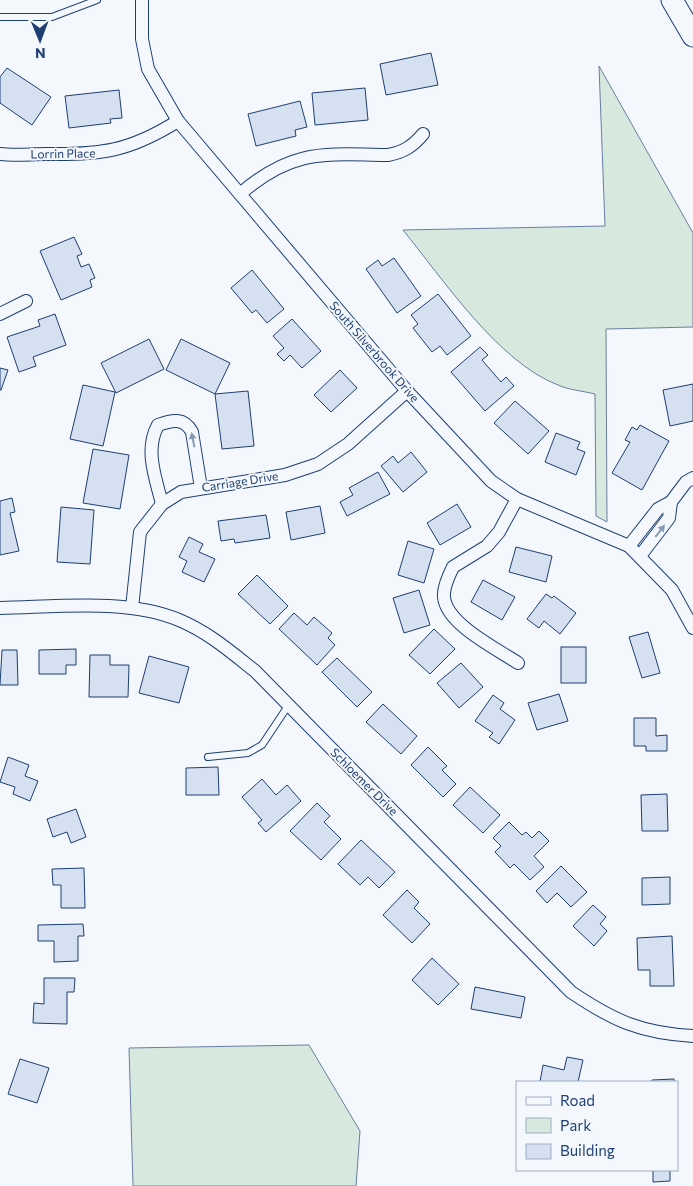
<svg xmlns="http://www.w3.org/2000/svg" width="693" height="1186" viewBox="0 0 693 1186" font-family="Commissioner,sans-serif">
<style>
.green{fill:#d7e8df;stroke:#687fa3}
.building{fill:#d5e0f0;stroke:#1d3f73}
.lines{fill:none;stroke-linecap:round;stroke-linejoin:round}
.service-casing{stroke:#1d3f73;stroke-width:8}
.minor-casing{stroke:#1d3f73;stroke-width:14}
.motorway-casing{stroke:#1d3f73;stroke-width:23}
.service{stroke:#f4f7fb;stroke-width:6}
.minor{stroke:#f4f7fb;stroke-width:12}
.motorway{stroke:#f4f7fb;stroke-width:21}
.oneway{fill:#889bb7}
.labels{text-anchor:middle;stroke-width:4;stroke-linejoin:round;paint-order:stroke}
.street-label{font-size:12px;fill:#1d3f73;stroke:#f4f7fb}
</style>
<rect width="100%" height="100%" fill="#f4f7fb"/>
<!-- green -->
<g class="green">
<path d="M599 66 693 233V327L606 329 607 522 596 516 595 394C583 391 569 390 558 385 498 362 443 279 403 230L605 226Z"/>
<path d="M309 1045 360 1131 356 1186H133L129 1048Z"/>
</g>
<!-- building -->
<g class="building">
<path d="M431 53 438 85 386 95 380 64Z"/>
<path d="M7 68 51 97 32 125 0 103V77Z"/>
<path d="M365 88 368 120 315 125 312 93Z"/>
<path d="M119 90 122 118 110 119 111 123 69 128 65 96Z"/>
<path d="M300 101 307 127 295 130 296 136 256 146 248 114Z"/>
<path d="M74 237 82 254 77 256 81 267 89 264 95 278 90 280 92 287 61 300 40 251Z"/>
<path d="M394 258 421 296 397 313 366 269 378 260 382 266Z"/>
<path d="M252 270 284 309 267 323 256 310 252 313 231 288Z"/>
<path d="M438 294 471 336 447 355 440 346 432 352 413 328 418 324 411 315Z"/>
<path d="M55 314 66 345 33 357 36 366 19 372 7 337 40 326 38 320Z"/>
<path d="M292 319 321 351 302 368 290 355 284 361 277 354 284 348 273 336Z"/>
<path d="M149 339 164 369 116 393 101 363Z"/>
<path d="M181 339 230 363 215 394 166 370Z"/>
<path d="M480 347 488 355 482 360 501 382 506 377 514 386 485 411 451 372Z"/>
<path d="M0 368 8 370 1 390H0Z"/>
<path d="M340 370 357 388 331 412 314 395Z"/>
<path d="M693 384V421L670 426 663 390Z"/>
<path d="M83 385 115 392 103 446 70 439Z"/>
<path d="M248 391 254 446 222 449 215 394Z"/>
<path d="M515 401 549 431 528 454 494 423Z"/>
<path d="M640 425 669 441 642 490 612 473 630 442 625 440 632 427 637 430Z"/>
<path d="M556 433 580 442 577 449 585 452 576 475 545 462Z"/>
<path d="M93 449 129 455 120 509 83 503Z"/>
<path d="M411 452 427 472 403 492 381 466 393 456 398 463Z"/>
<path d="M378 472 390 494 347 516 340 502 353 495 349 488Z"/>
<path d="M12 498 15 512 10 513 19 551 0 555V501Z"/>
<path d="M457 504 471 527 440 545 427 523Z"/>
<path d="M320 506 325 533 291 540 286 512Z"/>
<path d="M61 507 94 510 90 564 57 562Z"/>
<path d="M266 515 270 538 235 543 234 539 221 541 218 521Z"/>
<path d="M189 537 203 544 199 552 215 559 204 582 182 572 187 561 179 557Z"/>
<path d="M408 541 434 549 424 583 398 575Z"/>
<path d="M516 547 552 556 546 582 509 572Z"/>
<path d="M257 575 288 606 270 624 238 594Z"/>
<path d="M483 580 515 597 502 620 471 602Z"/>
<path d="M419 590 430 625 404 633 393 598Z"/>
<path d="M546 594 552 598 554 596 576 613 560 634 544 621 539 628 527 619Z"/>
<path d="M294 613 307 625 314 617 332 633 328 638 335 645 317 665 279 629Z"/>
<path d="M434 629 455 649 430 674 409 655Z"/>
<path d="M648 632 660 673 642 678 629 637Z"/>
<rect x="561" y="647" width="25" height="36"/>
<path d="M76 649V665H66V674H39V650Z"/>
<path d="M2 650H17L18 685H0Z"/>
<path d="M90 655H110V665H129L128 697H89Z"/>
<path d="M149 656 189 667 179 703 139 693Z"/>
<path d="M337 658 372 692 357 707 322 672Z"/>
<path d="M461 663 483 687 459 708 437 683Z"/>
<path d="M559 694 568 721 537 730 528 703Z"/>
<path d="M493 695 504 703 500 709 515 720 499 744 489 737 493 733 475 721Z"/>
<path d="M383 704 417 736 401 754 366 722Z"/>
<path d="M634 718H656V736L667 735V751H646V746H634Z"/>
<path d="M428 747 447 766 442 770 456 784 443 797 411 765Z"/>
<path d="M8 757 29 765 25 776 38 781 30 801 13 794 15 787 0 782Z"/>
<path d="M218 767 219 795H186V768Z"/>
<path d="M262 779 276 795 287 785 301 801 266 832 258 823 262 820 242 797Z"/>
<path d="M470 787 500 815 483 833 453 805Z"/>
<path d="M667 794 668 831H642L641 795Z"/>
<path d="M317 803 330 816 324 822 341 839 321 860 290 831Z"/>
<path d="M76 809 86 837 71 843 67 832 53 837 47 819Z"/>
<path d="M509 822 522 835 526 832 532 838 539 831 549 841 534 856 544 867 530 880 514 864 510 868 495 852 501 846 493 838Z"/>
<path d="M361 840 395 872 379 888 368 877 360 885 338 864Z"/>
<path d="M561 866 587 892 571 907 557 893 547 903 536 891Z"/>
<path d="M84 868 85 908H61V885H53L52 869Z"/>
<path d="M670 877V904L642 905V878Z"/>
<path d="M407 890 419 902 414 908 430 924 412 943 383 915Z"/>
<path d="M593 905 606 917 600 924 607 931 594 946 573 926Z"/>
<path d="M83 924 84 936H78V961L54 962V941H38V925Z"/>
<path d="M672 936 674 986H650V970H638L637 938Z"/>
<path d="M432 958 459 984 438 1005 412 980Z"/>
<path d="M44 978H75L74 992H67V1024L33 1023 34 1003 44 1004Z"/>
<path d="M475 987 525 997 521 1018 471 1009Z"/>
<path d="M567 1057 583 1060 578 1082H540L543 1065 564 1070Z"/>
<path d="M20 1059 49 1068 37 1103 8 1094Z"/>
<path d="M674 1079V1082H652V1080Z"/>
<path d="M653 1170H670V1181L653 1182Z"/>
</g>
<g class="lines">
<!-- service casing -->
<g class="service-casing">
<g id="service">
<path d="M0 17H52L97 0"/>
<path d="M208 757 248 753 262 745 288 706"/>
</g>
</g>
<!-- minor casing -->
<g class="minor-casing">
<g id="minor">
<path d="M142 0V39L148 69 178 121 407 391 491 481 517 499 629 546 672 590 693 628"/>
<path d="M0 154C15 156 31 154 46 154 102 155 130 151 178 121"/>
<path d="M240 194C292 149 323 154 388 155 404 152 413 146 423 134"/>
<path d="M0 314 26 301"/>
<path d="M517 499 499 532 487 546 453 567C449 575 443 588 444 597 446 624 497 649 518 663"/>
<path d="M162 504C156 479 144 450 158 425 172 420 184 417 192 432L201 488"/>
<path d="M629 546 658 509 671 502"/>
<path d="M640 556 669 518 671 502 686 482 693 478"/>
<path d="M0 608C56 607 127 598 179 620 208 632 231 652 255 671L571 992C614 1021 641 1033 693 1036"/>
<path d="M132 608 140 532 162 504 181 492 285 475 318 464 348 444 407 391"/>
</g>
</g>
<!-- motorway casing -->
<g class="motorway-casing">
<path id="motorway" d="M672 0 693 36"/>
</g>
<!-- service -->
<use href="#service" class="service"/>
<!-- minor -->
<use href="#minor" class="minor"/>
<!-- motorway -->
<use href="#motorway" class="motorway"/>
</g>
<!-- one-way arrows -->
<defs><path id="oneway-solid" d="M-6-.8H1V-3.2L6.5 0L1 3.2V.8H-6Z" transform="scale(1.25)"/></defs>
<g class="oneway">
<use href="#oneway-solid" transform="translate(193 440) rotate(-101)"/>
<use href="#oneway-solid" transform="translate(660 531) rotate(-52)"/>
</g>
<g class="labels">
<!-- street labels -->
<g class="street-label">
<text transform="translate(63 154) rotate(-1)" y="4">Lorrin Place</text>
<text transform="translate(374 352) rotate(49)" y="4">South Silverbrook Drive</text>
<text transform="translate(240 482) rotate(-9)" y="4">Carriage Drive</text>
<text transform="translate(364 782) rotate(45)" y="4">Schloemer Drive</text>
</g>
</g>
<!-- legend -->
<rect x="516" y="1081" width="162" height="90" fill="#f4f7fb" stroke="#9eadc5"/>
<rect x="526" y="1097" width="25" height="8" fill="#f4f7fb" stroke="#9eadc5"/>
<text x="560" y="1106" font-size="15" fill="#1d3f73">Road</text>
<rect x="526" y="1118" width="25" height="15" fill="#d7e8df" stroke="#9eadc5"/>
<text x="560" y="1131" font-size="15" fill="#1d3f73">Park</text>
<rect x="526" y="1144" width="25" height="15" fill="#d5e0f0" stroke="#9eadc5"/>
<text x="560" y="1156" font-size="15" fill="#1d3f73">Building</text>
<!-- north arrow -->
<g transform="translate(40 40) rotate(179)" stroke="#f4f7fb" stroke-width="4" paint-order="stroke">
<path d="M0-4L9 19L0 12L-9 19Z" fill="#1d3f73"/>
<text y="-8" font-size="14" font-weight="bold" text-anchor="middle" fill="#1d3f73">N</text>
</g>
</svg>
